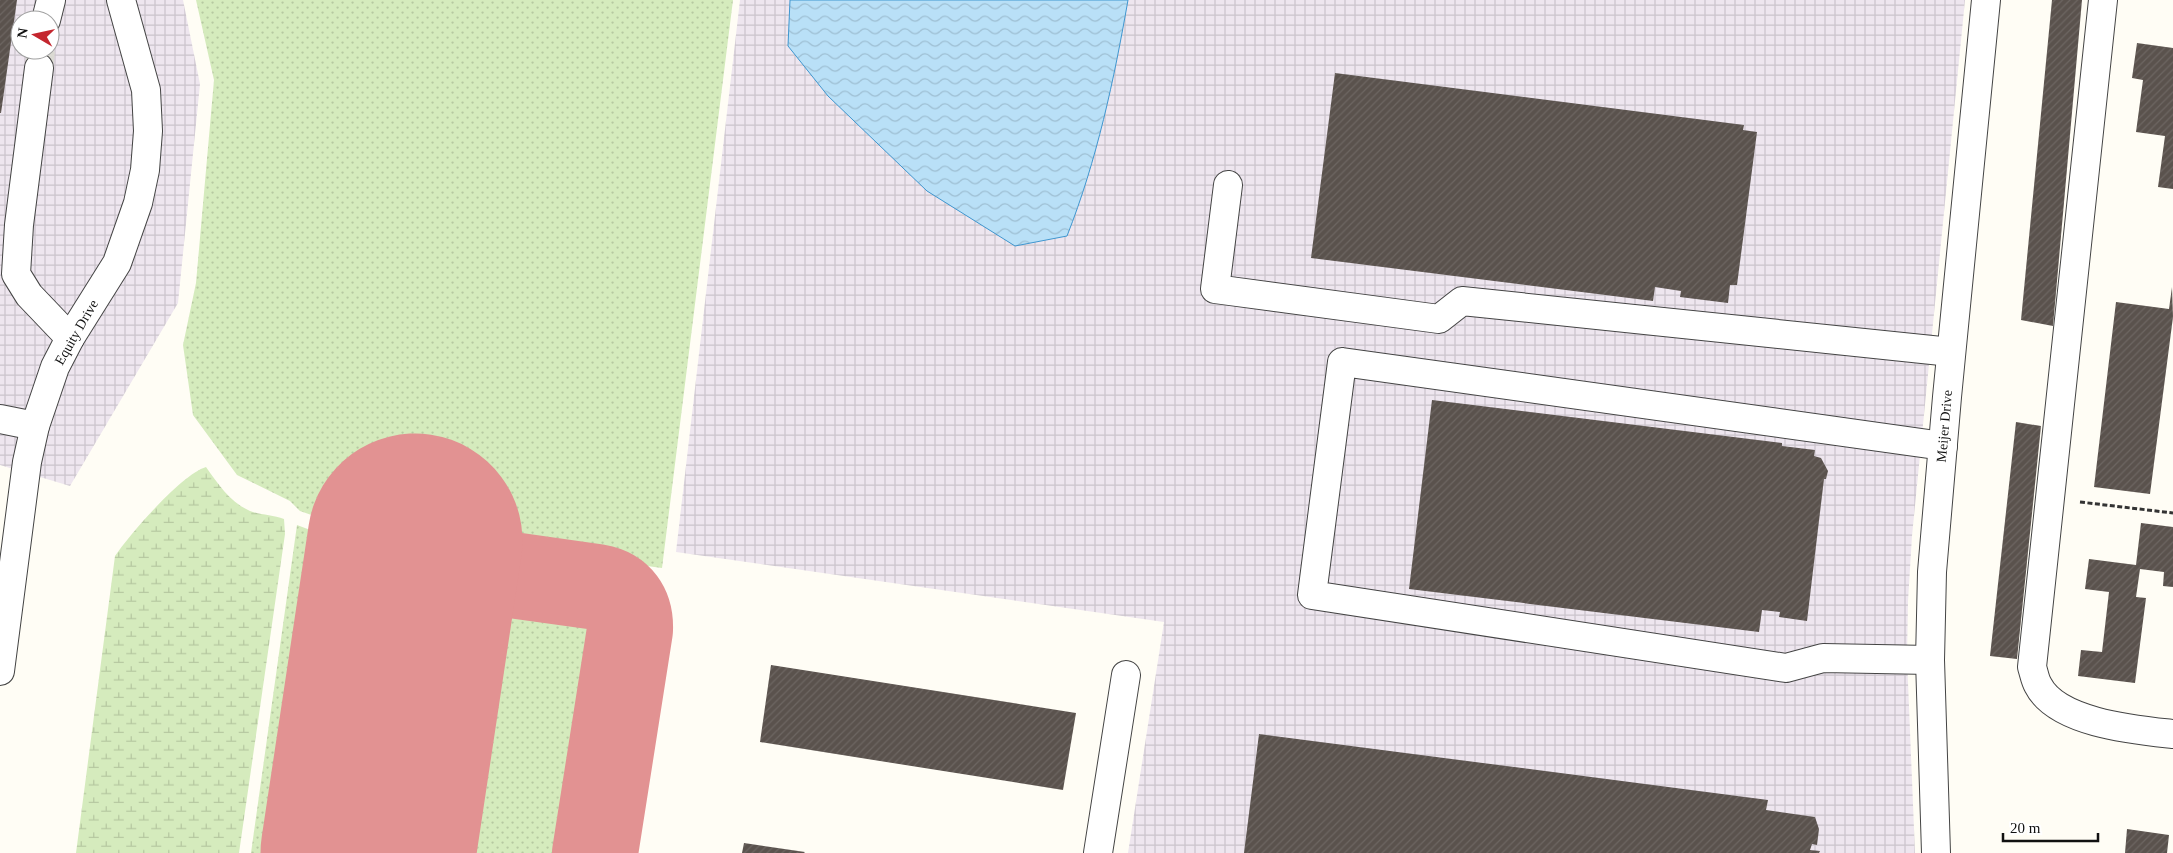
<svg xmlns="http://www.w3.org/2000/svg" width="2173" height="853" viewBox="0 0 2173 853" font-family="Georgia,serif">
<style>
.industrial{fill:url(#industrial-grid);fill-rule:evenodd}
.grass{fill:url(#grass-dots)}
.wetland{fill:url(#wetland-marsh)}
.water{fill:url(#water-waves);stroke:#3f96cf}
.lines{fill:none;stroke-linecap:round;stroke-linejoin:round}
.taxiway{stroke:#e29292;stroke-width:86}
.runway{stroke:#e29292;stroke-width:215}
.building{fill:url(#building-hatch)}
.minor-tunnel{stroke:#dbdad3;stroke-width:28;stroke-dasharray:28 14;stroke-linecap:butt}
.minor-casing{stroke:#444;stroke-width:30}
.path{stroke:#333;stroke-width:3;stroke-dasharray:5 2.5;stroke-linecap:butt}
.minor{stroke:#fff;stroke-width:28}
.labels{text-anchor:middle;stroke-width:5;stroke-linejoin:round;paint-order:stroke}
.street-label{font-size:14px;fill:#111;stroke:#fff}
</style>
<defs>
<pattern id="industrial-grid" width="8" height="8" patternUnits="userSpaceOnUse" patternTransform="scale(1.25)"><rect width="8" height="8" fill="#eee6ef"/><path d="M0 4h8M4 0v8" fill="none" stroke="#cbc4cc"/></pattern>
<pattern id="grass-dots" width="8" height="8" patternUnits="userSpaceOnUse" patternTransform="scale(1.25)"><rect width="8" height="8" fill="#d5ebbd"/><path d="M2 2h.1M6 6h.1" fill="none" stroke="#b6c8a1" stroke-width="1.8" stroke-linecap="round"/></pattern>
<pattern id="wetland-marsh" width="20" height="14" patternUnits="userSpaceOnUse" patternTransform="scale(1.25)"><rect width="20" height="14" fill="#d5ebbd"/><path d="M1 5h8M5 5V1M11 12h8M15 12V8" fill="none" stroke="#b6c8a1"/></pattern>
<pattern id="water-waves" width="16" height="10" patternUnits="userSpaceOnUse" patternTransform="scale(1.25)"><rect width="16" height="10" fill="#b9e0f7"/><path d="M0 5q4-4 8 0t8 0" fill="none" stroke="#9ebfd3"/></pattern>
<pattern id="building-hatch" width="6" height="6" patternUnits="userSpaceOnUse" patternTransform="scale(1.25)"><rect width="6" height="6" fill="#5a524d"/><path d="M-1 1l2-2M0 6l6-6M5 7l2-2" fill="none" stroke="#6d6662"/></pattern>
</defs>
<rect width="100%" height="100%" fill="#fffdf5"/>
<!-- industrial -->
<g class="industrial">
<path d="M0 0H183L200 84 178 303 70 486 0 465ZM20 20H50V50H20Z"/>
<path d="M740 0H1965L1912 536 1908 601 1907 658 1915 853H1128L1164 622 676 552Z"/>
</g>
<!-- grass -->
<g class="grass">
<path d="M196 0H733L662 568 340 525 300 511 290 501 237 475 193 415 183 345 196 283 214 80Z"/>
<path d="M297 525 326 536 360 541 312 853H251Z"/>
<path d="M509 593 530 596 601 616 599 706 576 853H412L451 597Z"/>
</g>
<!-- wetland -->
<path class="wetland" d="M206 467C218 484 230 502 250 511 260 515 273 515 284 519L285 534 239 853H76L115 556C130 534 182 474 206 467Z"/>
<!-- water -->
<path class="water" d="M790 0H1128C1114 80 1097 160 1067 236L1015 246 927 191 828 96 788 46Z"/>
<g class="lines">
<!-- taxiway -->
<path class="taxiway" d="M412 561 597 587C620 591 631 607 630 630L595 853"/>
<!-- runway -->
<path class="runway" d="M368 853 415 541"/>
</g>
<!-- building -->
<g class="building">
<path d="M0 0H17L1 113H0Z"/>
<path d="M2052 0H2082L2053 326 2021 320Z"/>
<path d="M2137 43 2173 48V189L2158 187 2165 136 2136 132 2143 80 2132 78Z"/>
<path d="M1335 73 1744 125 1743 130 1757 132 1737 285H1730L1728 303 1680 297 1681 291 1655 287 1653 301 1311 258Z"/>
<path d="M2172 287 2173 317 2150 494 2094 487 2116 302 2169 309Z"/>
<path d="M1432 400 1782 443V446L1815 450 1814 456 1821 458 1828 471 1826 479H1824L1807 621 1779 617 1780 612 1762 610 1759 632 1409 589Z"/>
<path d="M2016 422 2041 426 2017 659 1990 656Z"/>
<path d="M2141 523 2173 527V587L2163 586 2164 572 2140 569 2136 597 2146 598 2135 683 2078 676 2081 650 2102 652 2109 592 2085 589 2089 559 2136 565Z"/>
<path d="M771 665 1076 713 1063 790 760 742Z"/>
<path d="M1259 734 1768 800 1766 810 1815 817 1819 829 1817 845 1812 844 1810 850 1820 851 1819 853H1244Z"/>
<path d="M2127 829 2169 835 2167 853H2125Z"/>
<path d="M744 843 805 852 804 853H742Z"/>
</g>
<g class="lines">
<!-- minor-tunnel -->
<path class="minor-tunnel" d="M39 68 41 50"/>
<!-- minor casing -->
<g class="minor-casing">
<g id="minor">
<path d="M2103 0 2032 667C2034 673 2035 680 2038 685 2057 723 2136 730 2173 734"/>
<path d="M46 20 51 0"/>
<path d="M39 68 19 225 16 274 29 295 70 338"/>
<path d="M1228 185 1215 289 1439 319 1462 301 1951 352"/>
<path d="M0 419 35 426"/>
<path d="M1930 660 1823 658 1786 668 1312 595 1342 362 1943 446"/>
<path d="M0 671 27 462 35 426 55 367 70 338 117 263 138 203 145 170 148 131 146 90 121 0"/>
<path d="M1098 853 1126 675"/>
<path d="M1936 853 1930 660 1932 572 1947 397 1986 0"/>
</g>
</g>
<!-- path -->
<path class="path" d="M2080 502 2173 513"/>
<!-- minor -->
<use href="#minor" class="minor"/>
</g>
<g class="labels">
<!-- street labels -->
<g class="street-label">
<text transform="translate(76 332) rotate(-60)" y="5">Equity Drive</text>
<text transform="translate(1944 426) rotate(-85)" y="5">Meijer Drive</text>
</g>
</g>
<!-- north arrow -->
<g transform="translate(35 35) rotate(279)"><circle r="24" fill="#ffffff" stroke="#a0a0a0"/>
<path d="M0-4L9 19L0 12L-9 19Z" fill="#c4262e"/>
<text y="-8" font-size="14" font-weight="bold" text-anchor="middle" fill="#111111">N</text>
</g>
<!-- scale -->
<path d="M2003 833v8h95v-8" fill="none" stroke="#111111" stroke-width="2.5"/>
<text x="2010" y="833" font-size="15" fill="#111111" stroke="#ffffff" stroke-width="4" paint-order="stroke">20 m</text>
</svg>
